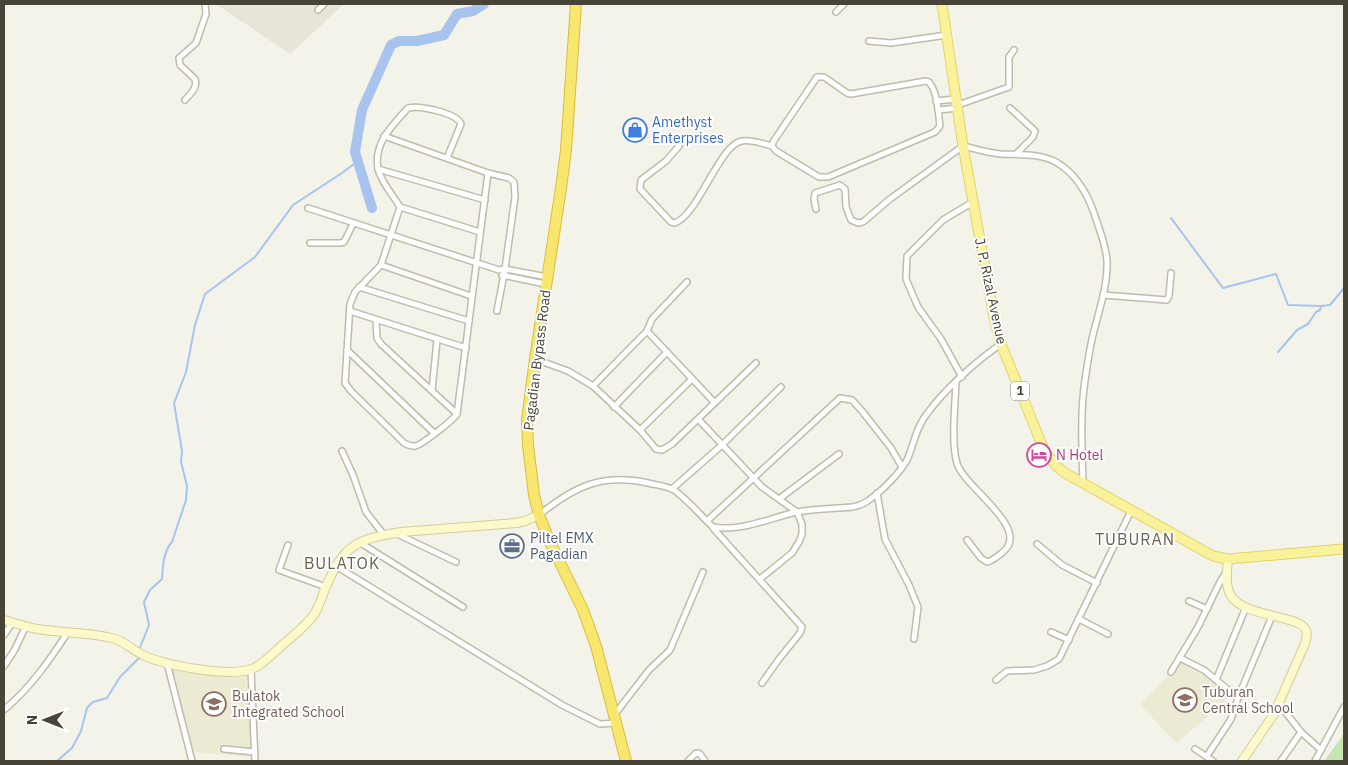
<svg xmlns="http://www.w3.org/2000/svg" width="1348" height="765" viewBox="0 0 1348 765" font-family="'IBM Plex Sans',sans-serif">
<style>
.residential{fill:#e7e5d7}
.education{fill:#ecead3}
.green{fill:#c5e6b3}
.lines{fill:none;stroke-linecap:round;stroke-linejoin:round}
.stream{stroke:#a7c3ee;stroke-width:2}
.river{stroke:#a7c3ee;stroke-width:10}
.street-casing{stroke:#bfbcab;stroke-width:8}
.secondary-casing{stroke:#d2ce9a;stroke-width:10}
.primary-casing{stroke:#dfd46b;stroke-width:11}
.highway-casing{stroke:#d8be3f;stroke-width:12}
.street{stroke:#fff;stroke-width:5}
.secondary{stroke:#fcfaca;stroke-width:8}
.primary{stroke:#faf29b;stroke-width:9}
.highway{stroke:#f8e66f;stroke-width:10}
.labels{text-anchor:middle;stroke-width:4;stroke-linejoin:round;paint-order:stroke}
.shield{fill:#fff;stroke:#7e7c73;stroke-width:1}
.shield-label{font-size:12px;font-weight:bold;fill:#474437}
.shop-label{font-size:14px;fill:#366cbe;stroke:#fff;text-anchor:start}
.street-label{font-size:14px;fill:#474437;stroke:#fff}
.hotel-label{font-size:14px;fill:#b23c85;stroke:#fff;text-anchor:start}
.service-label{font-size:14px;fill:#4e5e75;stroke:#fff;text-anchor:start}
.education-label{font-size:14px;fill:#785e54;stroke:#fff;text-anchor:start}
.quarter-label{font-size:16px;letter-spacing:1px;fill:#69644f;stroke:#fff}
</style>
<rect width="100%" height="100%" fill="#f4f3e9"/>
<!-- residential -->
<path class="residential" d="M216 4H344L290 54Z"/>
<!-- education -->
<g class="education">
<path d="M1182 661 1197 668 1232 695 1177 743 1140 705Z"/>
<path d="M170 669 246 675 253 757 191 752Z"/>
</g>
<!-- green -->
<path class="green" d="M1344 734V761H1324Z"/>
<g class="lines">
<!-- stream -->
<g class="stream">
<path d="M1171 218 1223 288 1276 274 1288 305 1321 306"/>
<path d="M1278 352 1297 330 1308 324 1316 312 1320 310 1321 306 1330 305 1344 288"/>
<path d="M139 650 149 625 144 602 150 590 162 579C163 566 163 552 172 542L186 500 187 486 181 462 182 451 174 403 186 372 195 325 205 294 255 257 293 205 342 173 358 161"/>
<path d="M57 761 72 748 81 731 87 708 93 702 107 698 120 677 139 658"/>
</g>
<!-- river -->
<path class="river" d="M372 208 355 152 362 110 391 45 399 41H417L444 35 457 14 473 11 484 4"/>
<!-- street casing -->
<g class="street-casing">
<g id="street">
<path d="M318 10 324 4"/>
<path d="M836 12 844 4"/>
<path d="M869 41 891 43 947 35"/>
<path d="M185 100C190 94 198 88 195 79L180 65 179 58 196 43 206 14 205 4"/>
<path d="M936 101 956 99"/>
<path d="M958 105 1009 87V57L1014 50"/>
<path d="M1010 108 1035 131 1033 137 1017 153"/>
<path d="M938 110 958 108"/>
<path d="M384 136 488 173 509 178 514 182 515 197 505 269 497 311"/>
<path d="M679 146 666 161 641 180 640 189 671 222 674 223C697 218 720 143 742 141 751 139 763 144 772 146L776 151 819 177H828L935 132 940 126C938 112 938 93 929 82L926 81 851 94 847 93 824 77H817L773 142 772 146"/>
<path d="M447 158 461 124C457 113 419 105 408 108 393 125 373 143 378 169 381 182 393 195 400 207L381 265 355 292 350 304 345 383 351 391 404 443C408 445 411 447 415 446 422 445 453 420 457 414L488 173"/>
<path d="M378 169 485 200"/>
<path d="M400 207 480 232"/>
<path d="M308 208 499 270 505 269 547 277"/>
<path d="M816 209 814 199 815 193 840 185 845 189 846 207 851 220 858 223 863 222 890 199 963 146C976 149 988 153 1001 154 1020 155 1038 153 1056 162 1075 173 1087 193 1094 213 1099 229 1106 244 1107 261 1108 287 1098 313 1092 339 1089 353 1087 367 1085 380 1080 414 1082 449 1083 483"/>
<path d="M310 243H340L344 242 353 224"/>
<path d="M381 265 471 296"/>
<path d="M502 275 545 284"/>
<path d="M359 287 469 321"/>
<path d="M1103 295 1167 300 1169 296 1171 273"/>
<path d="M350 311 466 348"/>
<path d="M376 321 377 338 381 344 457 414"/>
<path d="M647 331 652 319 687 282"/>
<path d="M347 350 434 433"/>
<path d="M535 359 568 371 593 386 640 430 656 449 662 450 672 444 756 363"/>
<path d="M962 377 941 339 918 307 906 279 907 256 943 220 973 202"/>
<path d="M956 383C955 404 951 444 957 463 963 487 1032 528 1003 552 998 556 994 560 987 562L981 558 967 540"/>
<path d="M593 386 647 331 715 403"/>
<path d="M432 390 437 340"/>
<path d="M614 407 667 352"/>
<path d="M698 419 762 487 797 512 802 524V534L799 542 792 553 760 579"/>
<path d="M640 430 692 379"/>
<path d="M342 451 353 475 366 512 384 535"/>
<path d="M672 489 722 445 781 387"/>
<path d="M877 493 885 539 909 585 918 607 914 639"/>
<path d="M779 499 839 454"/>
<path d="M539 515C575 486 602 473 648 483 656 485 667 486 674 490 688 500 700 515 713 527 742 532 769 518 797 512 815 508 834 509 852 507 858 506 864 504 869 500 881 492 902 471 908 458 914 443 916 428 926 415 945 389 975 362 1001 344"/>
<path d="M707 521 840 398 852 400 862 411 891 448 902 467"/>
<path d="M713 528 802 627 800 633 779 659 762 683"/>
<path d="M395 533 456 562"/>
<path d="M359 542 463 607"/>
<path d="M1037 544 1062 565 1097 583"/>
<path d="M288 545 279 570 326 587"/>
<path d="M336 566 562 705 600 724 617 723"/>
<path d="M1189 601 1207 609"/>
<path d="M1079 619 1108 634"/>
<path d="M1051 632 1069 640"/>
<path d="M4 635 13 622"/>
<path d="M1180 658 1204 670 1238 698"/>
<path d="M167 663 192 761"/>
<path d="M4 666 14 651 26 626"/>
<path d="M251 670 255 761"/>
<path d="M1171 672 1198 627 1220 582 1227 571"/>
<path d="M996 680 1007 671 1034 670 1047 666 1059 659 1131 511"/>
<path d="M1216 680 1246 607"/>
<path d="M1279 704 1301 732 1321 750"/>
<path d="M5 709C31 687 49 661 68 632"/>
<path d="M615 714 649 670 670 650 703 572"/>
<path d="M224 749 255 752"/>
<path d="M1195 749 1213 761"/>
<path d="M1207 756 1231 719 1238 698 1272 616"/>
<path d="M688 761 696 753 700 754 705 761"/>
<path d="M1281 761 1301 732"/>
<path d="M1315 761 1344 707"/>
</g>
</g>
<!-- secondary casing -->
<g class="secondary-casing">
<g id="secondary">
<path d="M1228 559C1227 570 1225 584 1230 594 1242 618 1298 614 1306 630 1308 635 1306 641 1304 646L1274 714 1242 761"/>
<path d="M4 620C15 623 26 627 37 629 62 633 87 632 112 638 125 641 133 651 145 656 168 666 225 676 249 670 260 667 271 655 279 648 291 637 306 627 315 613 319 606 322 597 325 589 343 546 355 539 401 532L516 523 525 521 539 515"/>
</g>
</g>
<!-- primary casing -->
<g class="primary-casing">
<path id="primary" d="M942 4 963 146 994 317 1001 344 1044 450 1056 466 1065 473 1213 556 1228 559 1344 549"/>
</g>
<!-- highway casing -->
<g class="highway-casing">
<path id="highway" d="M576 4 566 150 561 188 535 359 527 420 528 445 534 495 539 515 549 540 583 610 596 646 626 761"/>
</g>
<!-- street -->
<use href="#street" class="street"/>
<!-- secondary -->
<use href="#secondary" class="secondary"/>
<!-- primary -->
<use href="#primary" class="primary"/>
<!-- highway -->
<use href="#highway" class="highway"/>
</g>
<!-- icons -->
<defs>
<g id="shop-ring" transform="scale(1.25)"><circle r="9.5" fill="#fff" stroke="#3f7fe0" stroke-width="1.5"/><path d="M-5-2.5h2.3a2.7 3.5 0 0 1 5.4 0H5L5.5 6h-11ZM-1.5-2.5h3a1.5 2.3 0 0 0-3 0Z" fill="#3f7fe0"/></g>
<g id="hotel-ring" transform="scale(1.25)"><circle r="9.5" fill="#fff" stroke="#d1479c" stroke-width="1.5"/><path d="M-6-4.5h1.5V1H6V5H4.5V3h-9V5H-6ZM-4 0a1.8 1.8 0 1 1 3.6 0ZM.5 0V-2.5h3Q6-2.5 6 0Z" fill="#d1479c"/></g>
<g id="office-ring" transform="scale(1.25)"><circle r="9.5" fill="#fff" stroke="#5c6f8a" stroke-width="1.5"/><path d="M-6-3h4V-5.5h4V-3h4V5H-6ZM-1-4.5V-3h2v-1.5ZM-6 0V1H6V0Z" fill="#5c6f8a"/></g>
<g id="school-ring" transform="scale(1.25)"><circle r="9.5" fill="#fff" stroke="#8d6e63" stroke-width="1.5"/><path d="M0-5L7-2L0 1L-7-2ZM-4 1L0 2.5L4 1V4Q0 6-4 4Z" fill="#8d6e63"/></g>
</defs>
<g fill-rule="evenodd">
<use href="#shop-ring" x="635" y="130"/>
<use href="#hotel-ring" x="1039" y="455"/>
<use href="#office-ring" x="512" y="546"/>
<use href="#school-ring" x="1185" y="700"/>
<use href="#school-ring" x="214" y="704"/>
</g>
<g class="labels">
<!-- shield labels -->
<rect class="shield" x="1011" y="381.5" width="18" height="19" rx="4"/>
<g class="shield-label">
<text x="1020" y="395">1</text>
</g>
<!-- shop labels -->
<g class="shop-label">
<text x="652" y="127">Amethyst<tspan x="652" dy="16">Enterprises</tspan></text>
</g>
<!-- street labels -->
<g class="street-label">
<text transform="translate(991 291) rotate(78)" y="5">J. P. Rizal Avenue</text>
<text transform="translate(537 360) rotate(-83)" y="5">Pagadian Bypass Road</text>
</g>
<!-- hotel labels -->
<g class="hotel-label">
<text x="1056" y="460">N Hotel</text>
</g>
<!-- service labels -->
<g class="service-label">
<text x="530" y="543">Piltel EMX<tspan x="530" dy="16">Pagadian</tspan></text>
</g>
<!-- education labels -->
<g class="education-label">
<text x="1202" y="697">Tuburan<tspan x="1202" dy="16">Central School</tspan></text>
<text x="232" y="701">Bulatok<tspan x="232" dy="16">Integrated School</tspan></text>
</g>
<!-- quarter labels -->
<g class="quarter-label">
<text x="1135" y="545">TUBURAN</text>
<text x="342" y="569">BULATOK</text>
</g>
</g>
<!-- border -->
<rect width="1348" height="765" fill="none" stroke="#474437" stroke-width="10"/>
<!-- north arrow -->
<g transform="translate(45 720) rotate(270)" stroke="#ffffff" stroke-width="4" paint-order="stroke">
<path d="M0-4L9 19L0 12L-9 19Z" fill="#474437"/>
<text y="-8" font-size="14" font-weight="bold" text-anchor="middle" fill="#474437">N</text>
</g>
</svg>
